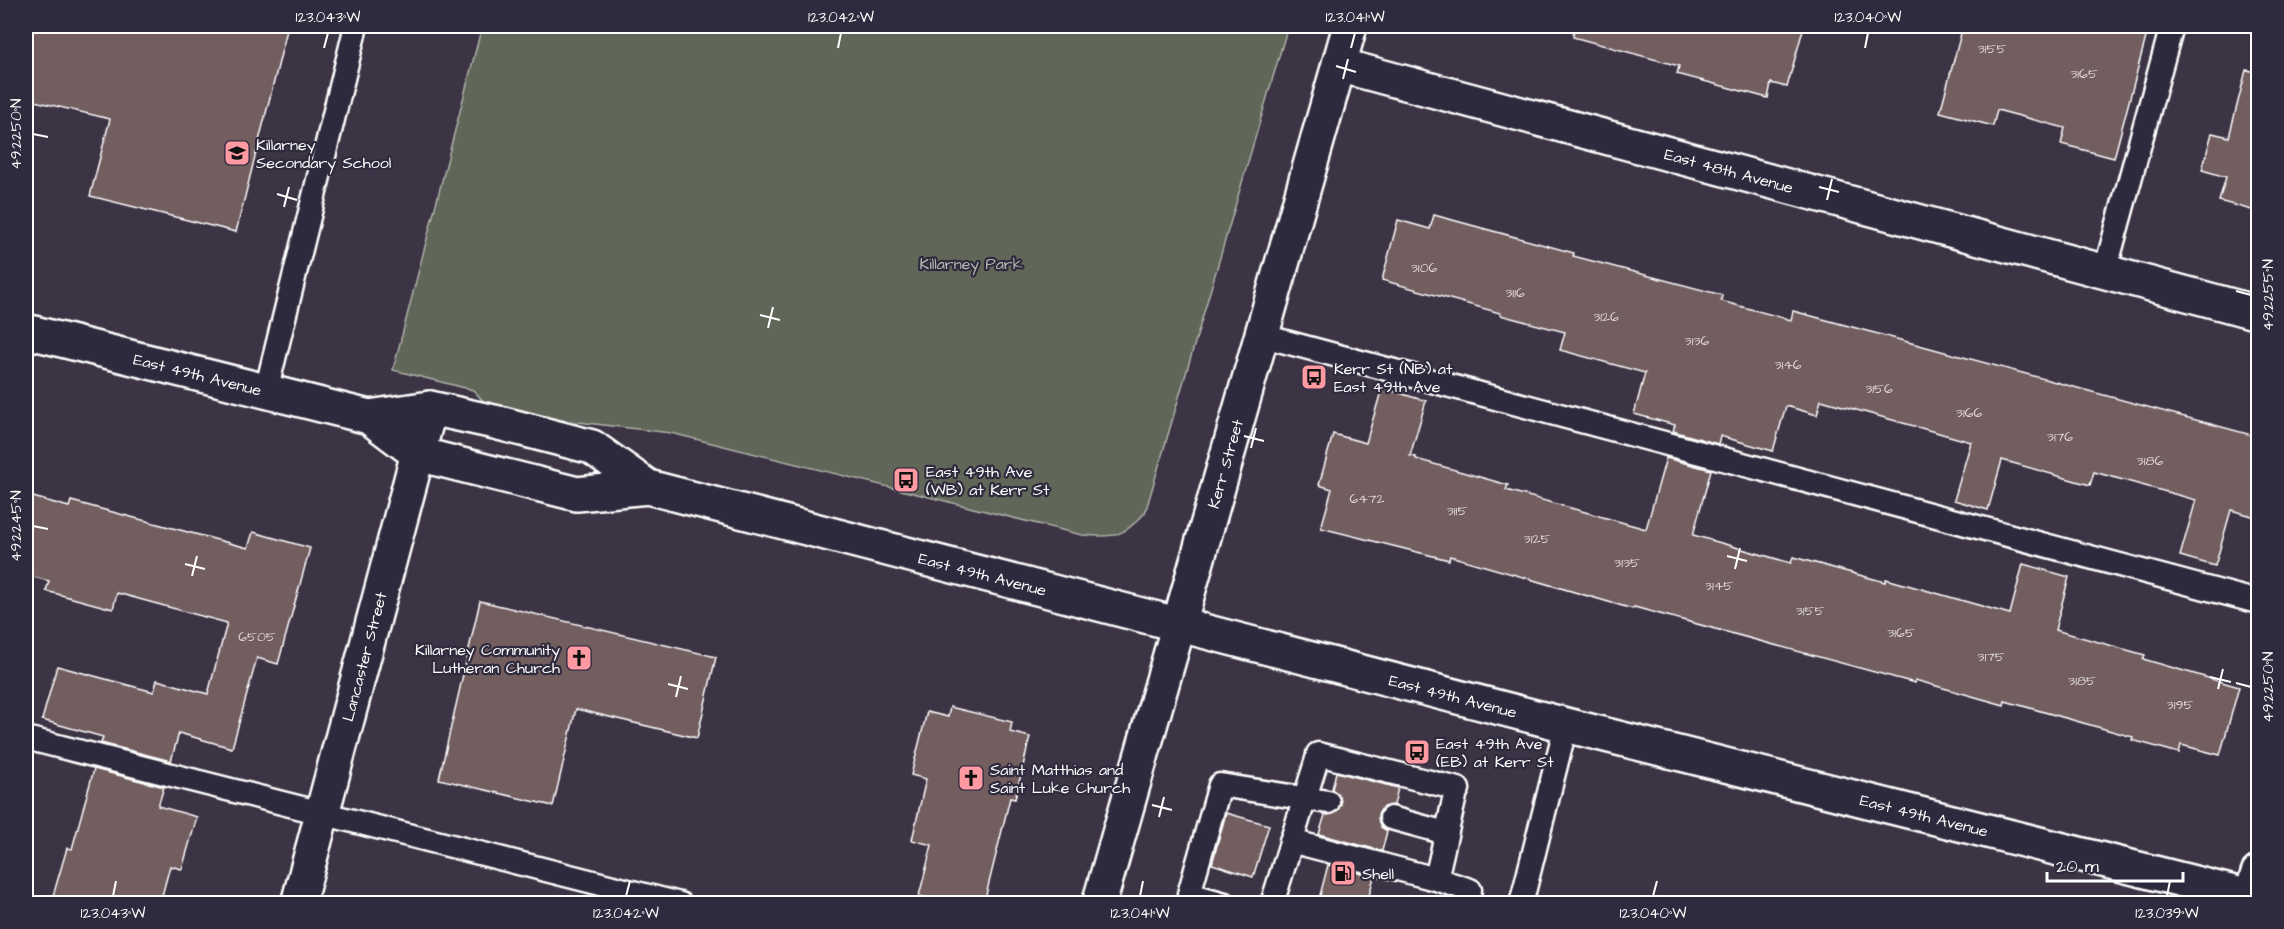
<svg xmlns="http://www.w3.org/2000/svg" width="2284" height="929" viewBox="0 0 2284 929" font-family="'Architects Daughter',sans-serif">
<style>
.green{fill:#606658;stroke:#b0b2ac;stroke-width:1.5}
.building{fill:#725d5f;stroke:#fff;stroke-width:1.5}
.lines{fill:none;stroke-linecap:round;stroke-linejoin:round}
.service-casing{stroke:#fff;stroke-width:27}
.minor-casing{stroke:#fff;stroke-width:38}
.tertiary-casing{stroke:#fff;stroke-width:38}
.service{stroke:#2f2a3d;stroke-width:22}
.minor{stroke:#2f2a3d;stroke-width:33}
.tertiary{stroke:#2f2a3d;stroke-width:33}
.ticks{fill:none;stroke:#fff;stroke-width:2}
.labels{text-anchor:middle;stroke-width:4.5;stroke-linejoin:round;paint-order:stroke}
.number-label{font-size:14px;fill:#dcd6d7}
.poi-label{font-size:16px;fill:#fff;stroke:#2f2a3d;text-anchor:start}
.street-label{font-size:16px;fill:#fff;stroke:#2f2a3d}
.park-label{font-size:16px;fill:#b7bab4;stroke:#2f2a3d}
.neatline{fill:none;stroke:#fff;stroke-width:2}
.ticks-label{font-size:15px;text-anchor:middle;fill:#fff}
</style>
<rect width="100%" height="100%" fill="#3c3444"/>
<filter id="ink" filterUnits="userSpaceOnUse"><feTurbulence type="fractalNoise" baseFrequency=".0167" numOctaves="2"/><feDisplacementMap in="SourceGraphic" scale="12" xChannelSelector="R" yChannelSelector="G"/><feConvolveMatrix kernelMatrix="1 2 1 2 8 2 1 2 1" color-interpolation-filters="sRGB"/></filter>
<g filter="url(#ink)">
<!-- green -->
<path class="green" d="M482 26H1288L1145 513C1123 537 1114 538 1082 535L671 433 519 415 488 406 473 390 393 370Z"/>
<!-- building -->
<g class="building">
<path d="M26 26H288L236 232 90 196 110 119 26 99Z"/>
<path d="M1574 26H1804L1787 87 1771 83 1768 98 1677 74 1679 66 1573 37Z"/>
<path d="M1963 26H2149L2114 158 2061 144 2065 128 1997 110 1993 126 1940 112Z"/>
<path d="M2246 70 2259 72V212L2219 201 2226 177 2202 170 2212 133 2229 137Z"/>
<path d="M1434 215 1574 253 1573 256 1722 295 1721 301 1791 320 1793 311 2259 437V518L2231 510 2215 566 2180 556 2196 500 2094 472 2090 485 2002 460 1988 510 1954 500 1971 442 1821 400 1817 415 1786 406 1773 451 1720 436 1718 444 1673 431 1675 425 1634 414 1645 373 1560 350 1565 332 1500 315V313L1382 280 1398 220 1430 229Z"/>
<path d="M1382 388 1426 401 1410 456 1416 457V459L1508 485 1506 490 1646 529 1666 458 1711 470 1693 535 1791 563 1793 557 1885 582 1886 579 2010 614 2023 564 2069 577 2055 630 2145 655 2143 659 2239 687 2220 755 2181 745 2179 753 2132 740 2133 737 2005 701 2004 705 1915 680V683L1634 607 1633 609 1450 556 1449 560 1321 528 1332 489 1319 485 1333 434 1366 443Z"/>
<path d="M26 495 69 507 71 501 248 548 253 532 310 548 278 664 257 658 232 748 179 733 171 761 101 743 103 737 42 720 57 666 154 692 157 680 208 694 227 623 117 593 113 609 46 591 49 581 26 575Z"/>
<path d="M480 601 716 657 697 738 576 709 553 806 439 779Z"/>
<path d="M950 707 1012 722 1010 732 1030 737 1015 799 1010 798 984 903H953L919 896 932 845 912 840 926 779 911 775 927 712 948 717Z"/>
<path d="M94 769 164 787 158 806 197 817 182 869 170 866 160 903H81L53 896 67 848 72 849Z"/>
<path d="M1336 772 1398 788 1394 805 1382 808 1378 815 1381 827 1387 831 1382 851 1319 834 1325 815 1333 814 1341 805 1340 797 1332 789Z"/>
<path d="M1226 813 1269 825 1253 877 1212 864Z"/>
<path d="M1328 865 1374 877 1367 903H1318Z"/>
</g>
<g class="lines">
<!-- service casing -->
<g class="service-casing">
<g id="service">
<path d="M2105 271 2172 26"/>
<path d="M1260 335 2258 602"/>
<path d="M266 391 356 26"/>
<path d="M26 738 680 904"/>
<path d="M1318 754 1458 789"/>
<path d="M1391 818 1446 833"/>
<path d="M1291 841 1436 879 1455 796"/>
<path d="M1436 879 1470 890 1466 904"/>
<path d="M1225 904 1189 894 1220 785 1328 802"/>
<path d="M1272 904 1317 759"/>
<path d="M1521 904 1566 725"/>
</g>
</g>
<!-- minor casing -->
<g class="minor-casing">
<g id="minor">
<path id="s1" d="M1339 65 2258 313"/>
<path id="s2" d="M298 904 430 408"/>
<path d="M2249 904 2258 873"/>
</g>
</g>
<!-- tertiary casing -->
<g class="tertiary-casing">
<g id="tertiary">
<path id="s3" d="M26 331 369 417 418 454 577 494 648 487 1566 725 2258 899"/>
<path d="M369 417 430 408 499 423 592 447 648 487"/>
<path id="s4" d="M1099 904 1350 26"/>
</g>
</g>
<!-- service -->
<use href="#service" class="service"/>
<!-- minor -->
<use href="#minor" class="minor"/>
<!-- tertiary -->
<use href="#tertiary" class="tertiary"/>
</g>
</g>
<!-- ticks -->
<path class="ticks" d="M324 48 328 33M838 48 841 33M1351 48 1355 33M1865 48 1868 33M1336 66 1356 72M1343 79 1348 59M33 134 48 137M1819 187 1839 192M277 194 297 200M1827 200 1832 179M284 207 289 187M2236 291 2251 295M760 315 780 320M768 328 773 307M1244 436 1264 441M1251 448 1256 428M33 526 48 529M1727 556 1747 561M185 564 205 569M1735 569 1740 548M192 576 197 556M2210 677 2231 682M2236 683 2251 687M668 684 688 689M2218 689 2223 669M676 697 681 676M1152 805 1172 810M1159 817 1164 797M113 896 116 881M626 896 630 881M1140 896 1143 881M1653 896 1657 881M2167 896 2170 881"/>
<!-- icons -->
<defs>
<g id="school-square" transform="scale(1.35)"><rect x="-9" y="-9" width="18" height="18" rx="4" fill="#ff9aa2" stroke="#2f2a3d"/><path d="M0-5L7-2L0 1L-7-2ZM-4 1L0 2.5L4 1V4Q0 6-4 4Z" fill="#111"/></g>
<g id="bus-square" transform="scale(1.35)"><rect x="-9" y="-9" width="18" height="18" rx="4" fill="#ff9aa2" stroke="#2f2a3d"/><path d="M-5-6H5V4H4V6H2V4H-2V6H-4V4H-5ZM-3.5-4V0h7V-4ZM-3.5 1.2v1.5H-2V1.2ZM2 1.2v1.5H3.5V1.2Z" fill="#111"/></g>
<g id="church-square" transform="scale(1.35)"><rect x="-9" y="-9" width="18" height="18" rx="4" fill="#ff9aa2" stroke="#2f2a3d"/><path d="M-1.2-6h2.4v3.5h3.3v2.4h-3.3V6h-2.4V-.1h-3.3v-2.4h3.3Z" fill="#111"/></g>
<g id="fuel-square" transform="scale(1.35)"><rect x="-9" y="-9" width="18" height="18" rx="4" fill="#ff9aa2" stroke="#2f2a3d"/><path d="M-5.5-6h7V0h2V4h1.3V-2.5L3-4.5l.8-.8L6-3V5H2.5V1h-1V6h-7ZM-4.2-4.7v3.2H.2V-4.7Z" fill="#111"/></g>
</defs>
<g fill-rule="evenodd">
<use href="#school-square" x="237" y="153"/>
<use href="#bus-square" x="1314" y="377"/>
<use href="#bus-square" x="906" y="480"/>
<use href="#church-square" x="579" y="658"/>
<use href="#bus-square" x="1417" y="752"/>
<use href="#church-square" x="971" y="778"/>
<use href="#fuel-square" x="1343" y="873"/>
</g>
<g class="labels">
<!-- number labels -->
<g class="number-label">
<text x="1992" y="53">3155</text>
<text x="2084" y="78">3165</text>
<text x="1424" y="272">3106</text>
<text x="1515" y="297">3116</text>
<text x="1606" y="321">3126</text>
<text x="1697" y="345">3136</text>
<text x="1788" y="369">3146</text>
<text x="1879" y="393">3156</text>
<text x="1969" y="417">3166</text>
<text x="2060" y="441">3176</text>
<text x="2150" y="465">3186</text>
<text x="1367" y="503">6472</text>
<text x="1457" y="515">3115</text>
<text x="1537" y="543">3125</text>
<text x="1627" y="567">3135</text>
<text x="1719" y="590">3145</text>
<text x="1810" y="615">3155</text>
<text x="1901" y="637">3165</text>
<text x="257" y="641">6505</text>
<text x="1991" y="661">3175</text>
<text x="2082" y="685">3185</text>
<text x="2180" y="709">3195</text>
</g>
<!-- poi labels -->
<g class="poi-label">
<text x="256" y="150">Killarney<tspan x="256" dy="18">Secondary School</tspan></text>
<text x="1334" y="374">Kerr St (NB) at<tspan x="1334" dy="18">East 49th Ave</tspan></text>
<text x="926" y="477">East 49th Ave<tspan x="926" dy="18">(WB) at Kerr St</tspan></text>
<text x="560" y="655" text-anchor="end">Killarney Community<tspan x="560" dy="18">Lutheran Church</tspan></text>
<text x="1436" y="749">East 49th Ave<tspan x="1436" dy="18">(EB) at Kerr St</tspan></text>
<text x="990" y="775">Saint Matthias and<tspan x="990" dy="18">Saint Luke Church</tspan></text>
<text x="1362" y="879">Shell</text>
</g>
<!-- street labels -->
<g class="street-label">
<text dy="6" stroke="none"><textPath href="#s1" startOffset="404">East 48th Avenue</textPath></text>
<text dy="6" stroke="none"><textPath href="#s3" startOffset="177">East 49th Avenue</textPath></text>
<text dy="6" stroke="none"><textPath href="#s4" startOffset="458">Kerr Street</textPath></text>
<text dy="6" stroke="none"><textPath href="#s3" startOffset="996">East 49th Avenue</textPath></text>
<text dy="6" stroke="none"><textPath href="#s2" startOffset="256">Lancaster Street</textPath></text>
<text dy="6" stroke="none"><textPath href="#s3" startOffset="1482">East 49th Avenue</textPath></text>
<text dy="6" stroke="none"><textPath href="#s3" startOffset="1968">East 49th Avenue</textPath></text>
</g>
<!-- park labels -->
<g class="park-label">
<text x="971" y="269">Killarney Park</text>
</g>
</g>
<!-- margin -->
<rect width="2284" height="929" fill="none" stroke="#2f2a3d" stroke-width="66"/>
<!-- scale -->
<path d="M2047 872v9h136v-9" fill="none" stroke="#ffffff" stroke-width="3"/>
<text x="2056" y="872" font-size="18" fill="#ffffff" stroke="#2f2a3d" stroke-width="4.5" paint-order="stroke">20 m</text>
<rect x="33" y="33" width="2218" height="863" class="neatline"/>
<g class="ticks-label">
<text x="328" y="22">123.043°W</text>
<text x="841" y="22">123.042°W</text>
<text x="1355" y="22">123.041°W</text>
<text x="1868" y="22">123.040°W</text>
<text transform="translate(16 134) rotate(-90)" y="5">49.2250°N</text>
<text transform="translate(2268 295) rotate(-90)" y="5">49.2255°N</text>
<text transform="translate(16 526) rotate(-90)" y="5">49.2245°N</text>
<text transform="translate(2268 687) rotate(-90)" y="5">49.2250°N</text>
<text x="113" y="918">123.043°W</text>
<text x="626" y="918">123.042°W</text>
<text x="1140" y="918">123.041°W</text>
<text x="1653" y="918">123.040°W</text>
<text x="2167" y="918">123.039°W</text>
</g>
</svg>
